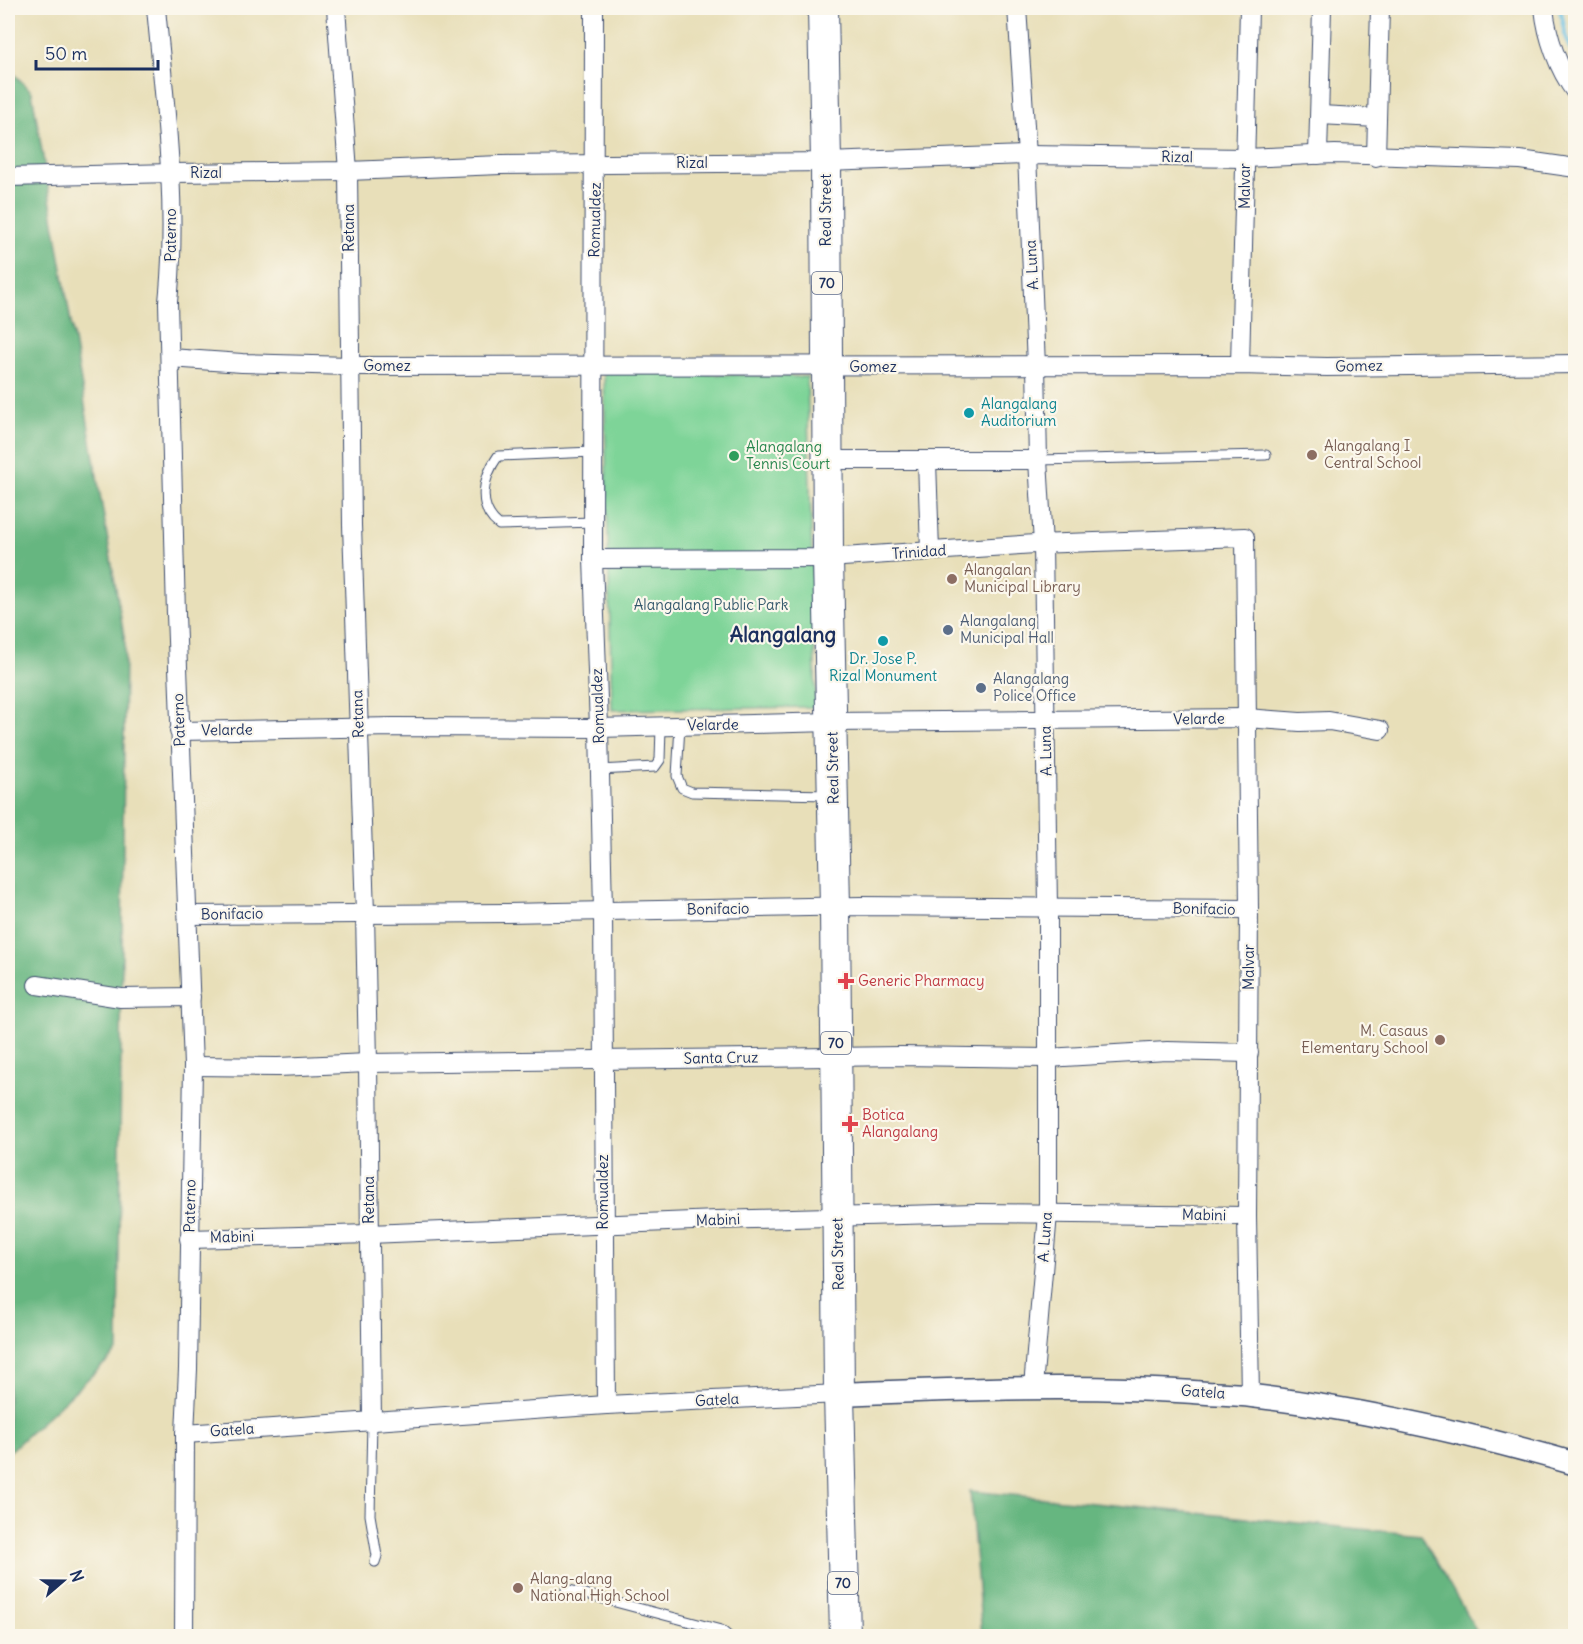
<svg xmlns="http://www.w3.org/2000/svg" width="1583" height="1644" viewBox="0 0 1583 1644" font-family="Delius,sans-serif">
<style>
.green{fill:#7ed498;stroke:#4c827b;stroke-width:1.5}
.forest{fill:#66b680;stroke:#40726f;stroke-width:1.5}
.lines{fill:none;stroke-linecap:round;stroke-linejoin:round}
.stream{stroke:#68c1e5;stroke-width:4.5}
.service-casing{stroke:#3a496c;stroke-width:11}
.minor-casing{stroke:#3a496c;stroke-width:20}
.tertiary-casing{stroke:#3a496c;stroke-width:25}
.trunk-casing{stroke:#3a496c;stroke-width:32}
.service{stroke:#fff;stroke-width:9}
.minor{stroke:#fff;stroke-width:18}
.tertiary{stroke:#fff;stroke-width:22}
.trunk{stroke:#fff;stroke-width:30}
.culture-dot{fill:#0f9aa8;stroke:#fbf7ec;stroke-width:2}
.education-dot{fill:#8d6e63;stroke:#fbf7ec;stroke-width:2}
.leisure-dot{fill:#2e9e5b;stroke:#fbf7ec;stroke-width:2}
.service-dot{fill:#5c6f8a;stroke:#fbf7ec;stroke-width:2}
.health-dot{fill:#e0444e;stroke:#fbf7ec;stroke-width:2}
.labels{text-anchor:middle;stroke-width:4.5;stroke-linejoin:round;paint-order:stroke}
.shield{fill:#fbf7ec;stroke:#5e6b89;stroke-width:1.5}
.shield-label{font-size:14px;font-weight:bold;fill:#1b2f5e}
.street-label{font-size:15px;fill:#1b2f5e;stroke:#fbf7ec}
.culture-label{font-size:15px;fill:#0d838f;stroke:#fbf7ec;text-anchor:start}
.education-label{font-size:15px;fill:#785e54;stroke:#fbf7ec;text-anchor:start}
.leisure-label{font-size:15px;fill:#27864d;stroke:#fbf7ec;text-anchor:start}
.park-label{font-size:15px;fill:#34586c;stroke:#fbf7ec}
.service-label{font-size:15px;fill:#4e5e75;stroke:#fbf7ec;text-anchor:start}
.health-label{font-size:15px;fill:#be3a42;stroke:#fbf7ec;text-anchor:start}
.district-label{font-size:21px;font-weight:bold;fill:#1b2f5e;stroke:#fbf7ec}
</style>
<rect width="100%" height="100%" fill="#fbf7ec"/>
<filter id="ink" filterUnits="userSpaceOnUse"><feTurbulence type="fractalNoise" baseFrequency=".0167" numOctaves="2"/><feDisplacementMap in="SourceGraphic" scale="12" xChannelSelector="R" yChannelSelector="G"/><feConvolveMatrix kernelMatrix="1 2 1 2 8 2 1 2 1" color-interpolation-filters="sRGB"/></filter>
<filter id="wash" filterUnits="userSpaceOnUse"><feTurbulence type="fractalNoise" baseFrequency=".008" numOctaves="4" result="noise"/><feDisplacementMap in="SourceGraphic" scale="24" xChannelSelector="R" yChannelSelector="G"/><feGaussianBlur stdDeviation="1.35" result="paint"/><feColorMatrix in="noise" values="0 0 0 0 0 0 0 0 0 0 0 0 0 0 0 0 0 1.4 0 .05"/><feComposite in="paint" operator="in"/></filter>
<g filter="url(#wash)">
<rect width="100%" height="100%" fill="#e8dfb9"/>
<!-- green -->
<path class="green" d="M604 371 807 377 816 707 612 710Z"/>
<!-- forest -->
<g class="forest">
<path d="M8 68 32 92 125 642 118 1351 8 1453Z"/>
<path d="M970 1491 1421 1535 1479 1636H982Z"/>
</g>
<g class="lines">
<!-- stream -->
<path class="stream" d="M1560 8 1566 38 1576 62"/>
</g>
</g>
<g filter="url(#ink)">
<g class="lines">
<!-- service casing -->
<g class="service-casing">
<g id="service">
<path d="M1038 460 1266 455"/>
<path d="M593 522 499 525C476 507 483 477 498 456L593 452"/>
<path d="M680 726 677 776 682 788 692 792 828 795"/>
<path d="M599 770 655 767 660 760 661 727"/>
<path d="M372 1421 370 1515 377 1556 375 1562"/>
<path d="M566 1589 721 1630 728 1636"/>
</g>
</g>
<!-- minor casing -->
<g class="minor-casing">
<g id="minor">
<path d="M156 8C165 105 178 204 168 302L176 614 193 1066 188 1369 185 1434 184 1636"/>
<path d="M336 8 348 171 352 525 365 913 368 1063 372 1421"/>
<path d="M594 8 593 559 599 728 603 911 606 1405"/>
<path d="M1017 8 1027 155 1036 366 1038 460 1043 544 1048 907V1214L1033 1387"/>
<path d="M1544 8C1547 37 1558 69 1576 93"/>
<path d="M1320 115 1377 118"/>
<path d="M1318 155 1322 8"/>
<path d="M1376 157 1380 8"/>
<path d="M8 177 172 173 348 171 501 165 826 162 1027 155 1245 158 1335 154 1520 160 1576 168"/>
<path d="M170 358 242 363 350 366 1240 365 1327 367 1576 364"/>
<path d="M1240 365 1249 8"/>
<path d="M828 460H1038"/>
<path d="M927 461 930 551"/>
<path d="M593 559 828 558 1035 544 1245 537 1249 909 1247 1216 1250 1396"/>
<path d="M179 731 393 727 599 728 832 722 1247 718 1300 722 1329 721 1380 730"/>
<path d="M188 915 507 913 861 906 1249 909"/>
<path d="M37 985 121 998 191 997"/>
<path d="M193 1066 278 1067 368 1063 901 1056 1047 1058 1167 1051 1249 1053"/>
<path d="M189 1239 369 1234 717 1220 976 1213 1247 1216"/>
<path d="M185 1434 606 1405 839 1394"/>
</g>
</g>
<!-- tertiary casing -->
<g class="tertiary-casing">
<path id="tertiary" d="M839 1394C962 1389 1084 1384 1207 1393 1222 1394 1237 1394 1252 1396 1362 1409 1469 1433 1576 1464"/>
</g>
<!-- trunk casing -->
<g class="trunk-casing">
<path id="trunk" d="M823 8 826 162 828 558 835 907 839 1394 845 1636"/>
</g>
<!-- service -->
<use href="#service" class="service"/>
<!-- minor -->
<use href="#minor" class="minor"/>
<!-- tertiary -->
<use href="#tertiary" class="tertiary"/>
<!-- trunk -->
<use href="#trunk" class="trunk"/>
</g>
</g>
<!-- markers -->
<g class="culture-dot">
<circle cx="969" cy="413" r="6"/>
<circle cx="883" cy="641" r="6"/>
</g>
<g class="education-dot">
<circle cx="1312" cy="455" r="6"/>
<circle cx="952" cy="579" r="6"/>
<circle cx="1440" cy="1040" r="6"/>
<circle cx="518" cy="1588" r="6"/>
</g>
<circle class="leisure-dot" cx="734" cy="456" r="6"/>
<g class="service-dot">
<circle cx="948" cy="630" r="6"/>
<circle cx="981" cy="688" r="6"/>
</g>
<g class="health-dot">
<path d="M843 972h6v6h6v6h-6v6h-6v-6h-6v-6h6z"/>
<path d="M847 1115h6v6h6v6h-6v6h-6v-6h-6v-6h6z"/>
</g>
<g class="labels">
<!-- shield labels -->
<g class="shield">
<rect x="812" y="272" width="30" height="22" rx="4.5"/>
<rect x="821" y="1032" width="30" height="22" rx="4.5"/>
<rect x="828" y="1572" width="30" height="22" rx="4.5"/>
</g>
<g class="shield-label">
<text x="827" y="288">70</text>
<text x="836" y="1048">70</text>
<text x="843" y="1588">70</text>
</g>
<!-- street labels -->
<g class="street-label">
<text transform="translate(1177 157) rotate(1)" y="5">Rizal</text>
<text x="692" y="168">Rizal</text>
<text x="206" y="178">Rizal</text>
<text transform="translate(1245 186) rotate(-90)" y="5">Malvar</text>
<text transform="translate(826 210) rotate(-90)" y="5">Real Street</text>
<text transform="translate(595 220) rotate(-89)" y="5">Romualdez</text>
<text transform="translate(349 228) rotate(-90)" y="5">Retana</text>
<text transform="translate(171 235) rotate(-90)" y="5">Paterno</text>
<text transform="translate(1032 265) rotate(-93)" y="5">A. Luna</text>
<text x="387" y="371">Gomez</text>
<text transform="translate(1359 366) rotate(-1)" y="5">Gomez</text>
<text x="873" y="372">Gomez</text>
<text transform="translate(919 552) rotate(-4)" y="5">Trinidad</text>
<text transform="translate(598 706) rotate(-92)" y="5">Romualdez</text>
<text transform="translate(358 714) rotate(-92)" y="5">Retana</text>
<text transform="translate(1199 719) rotate(-1)" y="5">Velarde</text>
<text transform="translate(179 720) rotate(-92)" y="5">Paterno</text>
<text transform="translate(713 725) rotate(-1)" y="5">Velarde</text>
<text transform="translate(227 730) rotate(-1)" y="5">Velarde</text>
<text transform="translate(1046 751) rotate(-91)" y="5">A. Luna</text>
<text transform="translate(833 768) rotate(-91)" y="5">Real Street</text>
<text transform="translate(718 909) rotate(-1)" y="5">Bonifacio</text>
<text transform="translate(1204 909) rotate(1)" y="5">Bonifacio</text>
<text transform="translate(232 914) rotate(-1)" y="5">Bonifacio</text>
<text transform="translate(1249 967) rotate(-90)" y="5">Malvar</text>
<text transform="translate(721 1058) rotate(-1)" y="5">Santa Cruz</text>
<text transform="translate(603 1192) rotate(-90)" y="5">Romualdez</text>
<text transform="translate(369 1200) rotate(-90)" y="5">Retana</text>
<text transform="translate(190 1206) rotate(-89)" y="5">Paterno</text>
<text transform="translate(1204 1215) rotate(1)" y="5">Mabini</text>
<text transform="translate(718 1220) rotate(-2)" y="5">Mabini</text>
<text transform="translate(232 1237) rotate(-2)" y="5">Mabini</text>
<text transform="translate(1045 1237) rotate(-86)" y="5">A. Luna</text>
<text transform="translate(838 1254) rotate(-91)" y="5">Real Street</text>
<text transform="translate(1203 1392) rotate(4)" y="5">Gatela</text>
<text transform="translate(717 1400) rotate(-3)" y="5">Gatela</text>
<text transform="translate(232 1430) rotate(-4)" y="5">Gatela</text>
</g>
<!-- culture labels -->
<g class="culture-label">
<text x="981" y="409">Alangalang<tspan x="981" dy="17">Auditorium</tspan></text>
<text x="883" y="664" text-anchor="middle">Dr. Jose P.<tspan x="883" dy="17">Rizal Monument</tspan></text>
</g>
<!-- education labels -->
<g class="education-label">
<text x="1324" y="451">Alangalang I<tspan x="1324" dy="17">Central School</tspan></text>
<text x="964" y="575">Alangalan<tspan x="964" dy="17">Municipal Library</tspan></text>
<text x="1428" y="1036" text-anchor="end">M. Casaus<tspan x="1428" dy="17">Elementary School</tspan></text>
<text x="530" y="1584">Alang-alang<tspan x="530" dy="17">National High School</tspan></text>
</g>
<!-- leisure labels -->
<g class="leisure-label">
<text x="746" y="452">Alangalang<tspan x="746" dy="17">Tennis Court</tspan></text>
</g>
<!-- park labels -->
<g class="park-label">
<text x="711" y="610">Alangalang Public Park</text>
</g>
<!-- service labels -->
<g class="service-label">
<text x="960" y="626">Alangalang<tspan x="960" dy="17">Municipal Hall</tspan></text>
<text x="993" y="684">Alangalang<tspan x="993" dy="17">Police Office</tspan></text>
</g>
<!-- health labels -->
<g class="health-label">
<text x="858" y="986">Generic Pharmacy</text>
<text x="862" y="1120">Botica<tspan x="862" dy="17">Alangalang</tspan></text>
</g>
<!-- district labels -->
<g class="district-label">
<text x="783" y="642">Alangalang</text>
</g>
</g>
<!-- margin -->
<rect width="1583" height="1644" fill="none" stroke="#fbf7ec" stroke-width="30"/>
<!-- north arrow -->
<g transform="translate(63 1581) rotate(70)" stroke="#fbf7ec" stroke-width="4.5" paint-order="stroke">
<path d="M0-4.5L10 22L0 15L-10 22Z" fill="#1b2f5e"/>
<text y="-9" font-size="16" font-weight="bold" text-anchor="middle" fill="#1b2f5e">N</text>
</g>
<!-- scale -->
<path d="M36 60v9h122v-9" fill="none" stroke="#1b2f5e" stroke-width="3"/>
<text x="45" y="60" font-size="18" fill="#1b2f5e" stroke="#fbf7ec" stroke-width="4.5" paint-order="stroke">50 m</text>
</svg>
